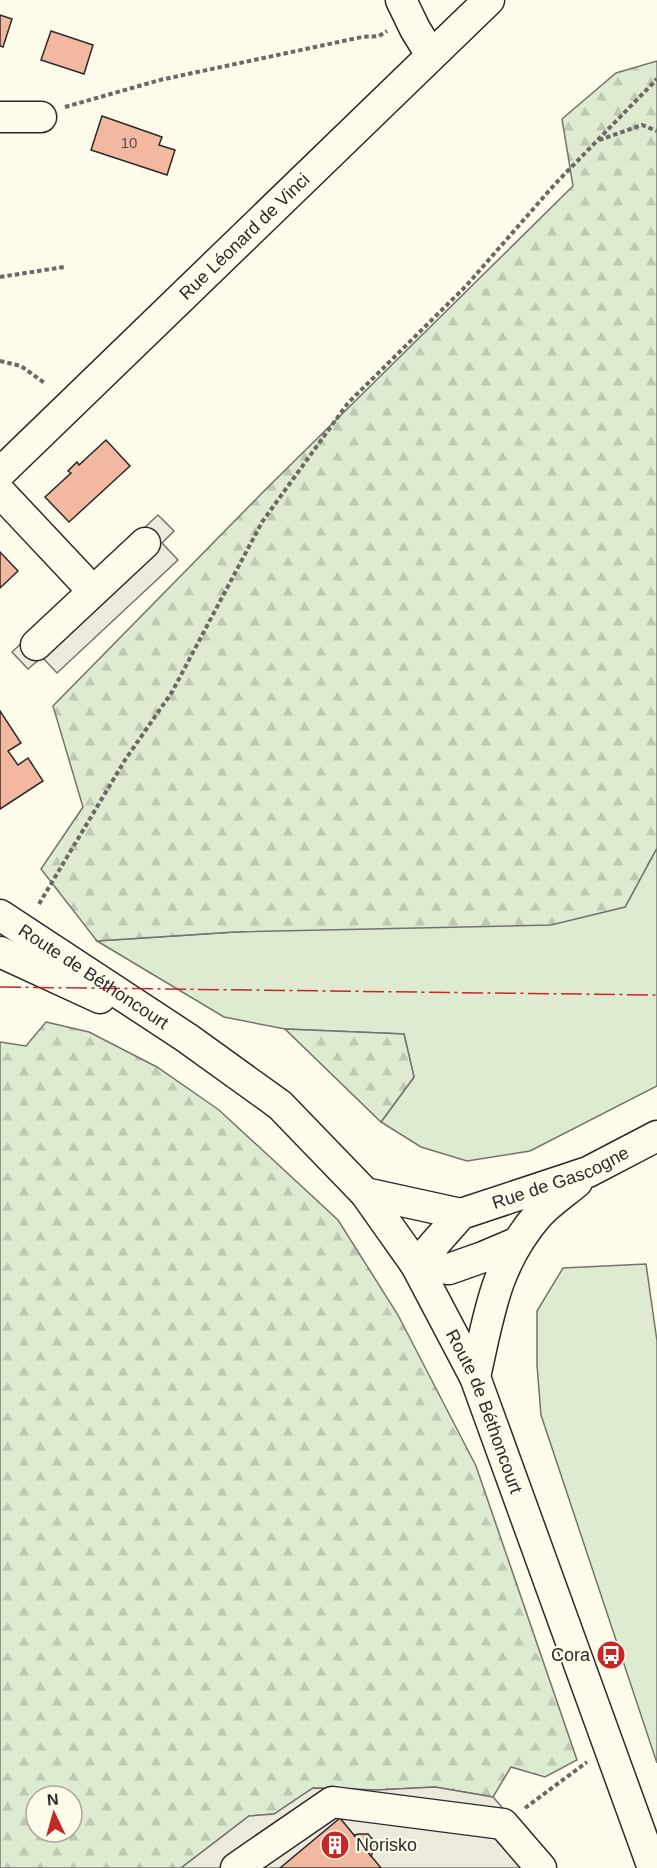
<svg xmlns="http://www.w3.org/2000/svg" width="657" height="1868" viewBox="0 0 657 1868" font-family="Arial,sans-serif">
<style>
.green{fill:#deebd1;stroke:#74746e;stroke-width:1.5}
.forest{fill:url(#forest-firs);stroke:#74746e;stroke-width:1.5;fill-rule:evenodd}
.parking{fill:#eceadb;stroke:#74746e;stroke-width:1.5}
.building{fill:#f2b8a0;stroke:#2b2b2b;stroke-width:1.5}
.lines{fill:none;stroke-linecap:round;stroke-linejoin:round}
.minor-casing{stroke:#2b2b2b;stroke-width:33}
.path{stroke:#6a6964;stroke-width:4;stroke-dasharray:4.5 3;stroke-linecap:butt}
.minor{stroke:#fdfbea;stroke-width:30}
.power{stroke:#c62828;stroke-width:1.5;stroke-dasharray:21 4.5 3 4.5;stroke-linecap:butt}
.labels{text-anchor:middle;stroke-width:4.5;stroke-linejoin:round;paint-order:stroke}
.number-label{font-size:15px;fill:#5d4e48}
.street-label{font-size:18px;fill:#2b2b2b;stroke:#fdfbea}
.poi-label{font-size:18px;fill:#2b2b2b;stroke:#fdfbea;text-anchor:end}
</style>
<defs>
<pattern id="forest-firs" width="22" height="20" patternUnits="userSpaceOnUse" patternTransform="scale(1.5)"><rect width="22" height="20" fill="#deebd1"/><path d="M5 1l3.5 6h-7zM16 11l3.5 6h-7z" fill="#bfcab4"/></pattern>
</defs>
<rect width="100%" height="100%" fill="#fdfbea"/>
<!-- green -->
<g class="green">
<path d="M657 848V1086L530 1151 467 1161 421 1147 381 1122 414 1077 404 1034 285 1029 224 1017 97 941 625 907Z"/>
<path d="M646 1264 657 1341V1763L541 1415 537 1365V1311L563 1268Z"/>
</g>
<!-- forest -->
<g class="forest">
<path d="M657 61V848L625 907 551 925 234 932 97 941 41 869 83 807 53 706 265 490 573 186 562 119 616 73Z"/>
<path d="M46 1022 89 1032 157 1067 219 1110 338 1220 398 1315 476 1466 577 1760 545 1777 511 1767 493 1797 435 1787 377 1790 313 1788 274 1814 249 1816 181 1868H0V1042L26 1046ZM36 1796H72V1832H36Z"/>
<path d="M285 1029 404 1034 414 1077 381 1122Z"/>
</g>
<!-- parking -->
<g class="parking">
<path d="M158 515 174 531 162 543 178 560 57 673 42 657 28 669 12 652Z"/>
<path d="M435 1787 493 1797 556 1868H181L249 1816 274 1814 313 1788 377 1790Z"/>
</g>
<!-- building -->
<g class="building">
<path d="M0 15 12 19 3 47 0 46Z"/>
<path d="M51 31 93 45 84 74 41 60Z"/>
<path d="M102 116 162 137 159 145 175 150 167 175 91 150Z"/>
<path d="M106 440 130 466 69 522 45 497 71 473 68 471 77 462 79 465Z"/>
<path d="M0 552 18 571 0 588Z"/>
<path d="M0 711 21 743 8 751 18 765 28 758 43 781 0 809Z"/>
<path d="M340 1818 381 1868H280Z"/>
<path d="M359 1834H368L374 1841V1849L371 1856 354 1835Z"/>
</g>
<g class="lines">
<!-- minor casing -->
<g class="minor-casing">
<g id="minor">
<path d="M401 0 415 29 431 55"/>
<path d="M0 117H41"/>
<path id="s1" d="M0 473 489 0"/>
<path d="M0 492 93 591"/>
<path d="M36 645 145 543"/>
<path id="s2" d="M0 915 187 1038 280 1105 365 1193 416 1265 475 1377 653 1868"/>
<path d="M0 952 100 998"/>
<path d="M365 1193 461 1214"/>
<path id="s3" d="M416 1265 461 1214 588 1172 657 1136"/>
<path d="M416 1265 449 1269 483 1257 516 1243"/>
<path d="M475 1377C489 1315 495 1265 538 1215 549 1203 564 1193 577 1182"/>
<path d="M236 1868 332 1802 503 1824 541 1868"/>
</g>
</g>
<!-- path -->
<g class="path">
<path d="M65 107 160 80 362 37 379 36 387 31"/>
<path d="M599 140 642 125 657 131"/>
<path d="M0 277 64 267"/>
<path d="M0 361 21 366 46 384"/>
<path d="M39 904 125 760 172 692 262 522 348 403 466 286 555 184 657 79"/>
<path d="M525 1808 587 1762"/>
</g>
<!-- minor -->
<use href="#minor" class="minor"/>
<!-- power -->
<path class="power" d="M0 987 657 995"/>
</g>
<!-- icons -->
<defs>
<g id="bus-disc" transform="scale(1.5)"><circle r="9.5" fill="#c62828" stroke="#fdfbea"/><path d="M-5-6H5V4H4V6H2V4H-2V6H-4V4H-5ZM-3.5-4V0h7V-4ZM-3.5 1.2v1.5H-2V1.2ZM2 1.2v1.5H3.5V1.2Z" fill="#fff"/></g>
<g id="building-disc" transform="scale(1.5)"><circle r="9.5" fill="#c62828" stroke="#fdfbea"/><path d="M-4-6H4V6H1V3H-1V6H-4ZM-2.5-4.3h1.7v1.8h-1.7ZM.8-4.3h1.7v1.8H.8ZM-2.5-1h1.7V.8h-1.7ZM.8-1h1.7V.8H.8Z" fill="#fff"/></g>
</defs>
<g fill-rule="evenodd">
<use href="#bus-disc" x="611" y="1655"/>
<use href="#building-disc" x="335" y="1845"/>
</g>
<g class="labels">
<!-- number labels -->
<g class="number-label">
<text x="129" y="148">10</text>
</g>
<!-- street labels -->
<g class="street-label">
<text dy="6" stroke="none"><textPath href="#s1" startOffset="340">Rue Léonard de Vinci</textPath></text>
<text dy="6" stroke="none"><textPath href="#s2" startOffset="112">Route de Béthoncourt</textPath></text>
<text dy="6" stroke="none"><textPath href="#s3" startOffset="174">Rue de Gascogne</textPath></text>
<text dy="6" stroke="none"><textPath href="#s2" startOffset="711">Route de Béthoncourt</textPath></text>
</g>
<!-- poi labels -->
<g class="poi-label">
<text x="590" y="1661">Cora</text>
<text x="356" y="1851" text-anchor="start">Norisko</text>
</g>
</g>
<!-- north arrow -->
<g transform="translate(54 1814) rotate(355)"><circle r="28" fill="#fdfbea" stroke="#a9a89e" stroke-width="1.5"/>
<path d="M0-4.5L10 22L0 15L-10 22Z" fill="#c62828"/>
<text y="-9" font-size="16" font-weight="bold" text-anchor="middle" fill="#2b2b2b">N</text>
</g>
</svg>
